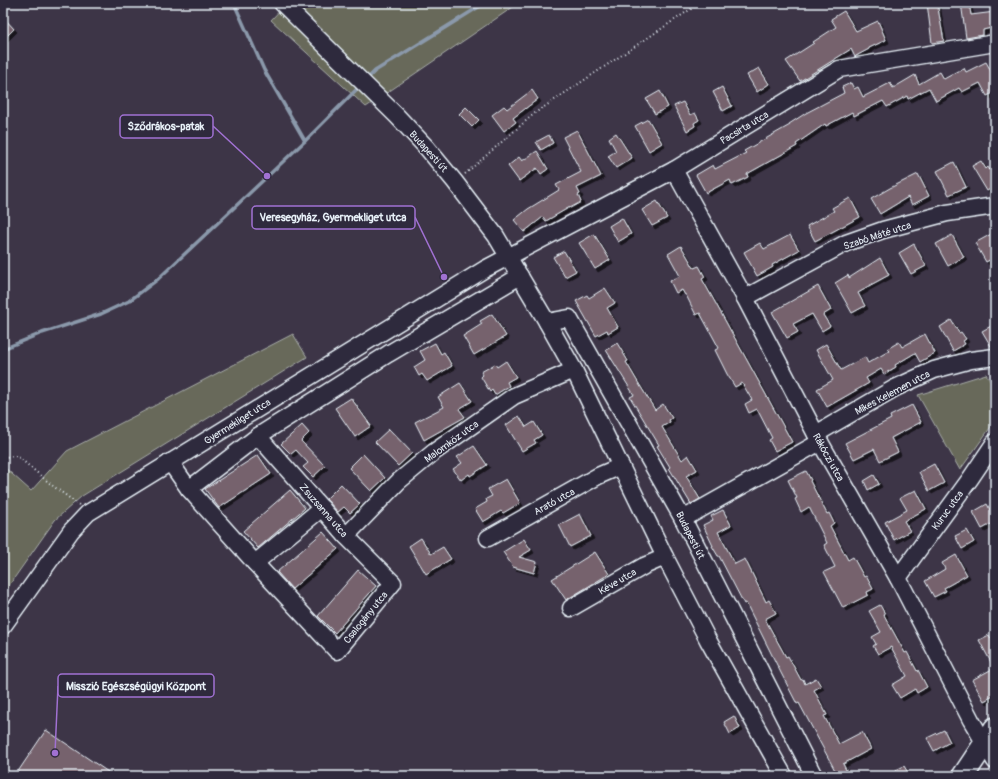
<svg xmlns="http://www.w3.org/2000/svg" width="998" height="779" viewBox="0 0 998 779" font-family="Pangolin,sans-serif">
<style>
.green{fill:#67695a;stroke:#a8ada9}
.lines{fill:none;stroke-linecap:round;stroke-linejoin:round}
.stream{stroke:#8b99ab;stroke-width:3.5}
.building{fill:#76626d;stroke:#e8f1f8;filter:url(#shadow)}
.minor-casing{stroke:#e8f1f8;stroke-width:19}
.major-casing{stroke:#e8f1f8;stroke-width:24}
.path{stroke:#e8f1f8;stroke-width:2;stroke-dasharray:1 3;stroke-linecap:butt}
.minor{stroke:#2f2a3d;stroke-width:16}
.major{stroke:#2f2a3d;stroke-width:21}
.labels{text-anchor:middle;stroke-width:3;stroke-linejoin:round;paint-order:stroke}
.street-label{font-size:10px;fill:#e8f1f8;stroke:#2f2a3d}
.leader{fill:none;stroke:#a171d3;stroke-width:1.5}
.callout-dot{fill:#a171d3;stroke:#2f2a3d;stroke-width:1.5}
.callout{fill:#2f2a3d;stroke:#a171d3;stroke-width:1.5}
.callout-label{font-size:11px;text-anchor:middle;font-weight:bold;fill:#e8f1f8}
</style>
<defs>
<filter id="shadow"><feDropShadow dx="3" dy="3" stdDeviation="0" flood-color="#0009"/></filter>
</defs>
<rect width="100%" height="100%" fill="#3d3547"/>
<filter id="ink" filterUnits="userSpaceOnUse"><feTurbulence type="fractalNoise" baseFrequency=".025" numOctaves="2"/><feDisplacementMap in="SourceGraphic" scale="8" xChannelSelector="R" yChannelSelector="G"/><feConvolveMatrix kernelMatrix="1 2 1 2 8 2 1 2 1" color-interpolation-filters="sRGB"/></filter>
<g filter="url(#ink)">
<!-- green -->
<g class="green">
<path d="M287 3H519L366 107 271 20Z"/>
<path d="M293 334 307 357 82 496 55 520 3 594V466L31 491 67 451Z"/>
<path d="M986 374 995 389V421L960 470 918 395Z"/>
</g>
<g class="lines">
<!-- stream -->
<g class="stream">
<path d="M234 3 264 70 305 141"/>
<path d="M367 79 375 71 485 3"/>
<path d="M3 349 42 333 101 314 129 301 158 279 305 141 361 85"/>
</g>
</g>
<!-- building -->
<g class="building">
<path d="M927 3H937L944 41 932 43Z"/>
<path d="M961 3H969L971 15 995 12V27L983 30V35L966 38Z"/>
<path d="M844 11 856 31 878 21 886 40 869 48V49L856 56 855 57 851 49 800 81 786 61 814 43 813 42 836 27 831 19Z"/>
<path d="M3 17 14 29 3 40Z"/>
<path d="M986 62 995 78V92L987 96 980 83 962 92 959 88 936 101 929 88 908 99 907 96 887 107 883 101 854 116 852 112 826 126 825 124 796 144 797 146 747 174 748 177 732 185 730 180 706 193 696 175 713 165 715 169 746 153 744 151 790 125 789 124 806 113 844 93 842 87 851 83 854 89 858 87 863 97 890 83 893 88 915 75 919 84 940 72 944 79 964 68 966 72Z"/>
<path d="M759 68 769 84 757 92 747 75Z"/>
<path d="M722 87 732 106 723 111 713 92Z"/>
<path d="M532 90 538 99 513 118 516 122 504 131 492 115 504 106 507 109Z"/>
<path d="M660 91 668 107 655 114 646 99Z"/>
<path d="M683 102 690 115 695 113 699 120 694 123 695 126 687 131 674 106Z"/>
<path d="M466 107 479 120 472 127 459 114Z"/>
<path d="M648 119 662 143 649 151 635 126Z"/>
<path d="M577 130 601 176 577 188 580 194 578 195 581 202 570 208V207L546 221 543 217 524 232 514 220 528 209 559 190 556 185 581 172 563 137Z"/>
<path d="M616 133 632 158 616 168 608 156 616 151 609 138Z"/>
<path d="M549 135 553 143 541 150 536 142Z"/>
<path d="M537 151 548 169 541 174 537 168 519 181 508 166 519 157 522 161Z"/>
<path d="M981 161 986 169 988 167 995 179V186L987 191 972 166Z"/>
<path d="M954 162 966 187 949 195 937 171Z"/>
<path d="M918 174 929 196 912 205 908 197 880 214 871 199 890 188Z"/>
<path d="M850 198 860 217 815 241 807 226 834 211 832 208Z"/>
<path d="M657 201 667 218 652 226 642 210Z"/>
<path d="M622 218 631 234 618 242 609 226Z"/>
<path d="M995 232V257L986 262 975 243Z"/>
<path d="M594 234 610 260 595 269 579 243Z"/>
<path d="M790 235 799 250 772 265 773 267 757 276 744 252 760 243 764 249Z"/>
<path d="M952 235 964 257 948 266 936 244Z"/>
<path d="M914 244 926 266 911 274 899 253Z"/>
<path d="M681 246 694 268 699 266 705 277 702 279 716 304 792 442 775 451 769 440 772 438 757 409 749 413 745 404 752 400 742 383 735 387 727 374 715 350 719 348 700 313 696 315 686 295H685L682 290 676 293 670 281 680 276 668 254Z"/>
<path d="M564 251 576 271 565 277 553 257Z"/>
<path d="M880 258 889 275 865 288V289L858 293 865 306 852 313 835 283 848 275 849 278Z"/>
<path d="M818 286 831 310 823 315 830 326 822 331 812 314 793 324 798 332 787 338 772 312Z"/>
<path d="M605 288 615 303 607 308 618 327 608 333 607 330 596 336 576 301 587 295 589 298Z"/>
<path d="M492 314 506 336 474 355 463 336 482 324 480 321Z"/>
<path d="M951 320 959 333 961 332 966 339 963 341 965 344 953 351 940 327Z"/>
<path d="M995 324V348H992L982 331Z"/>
<path d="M925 334 935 353 920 362 915 353 895 365 896 367 884 374 881 369 866 378 869 383 827 407 817 389 833 380 816 350 826 344 841 370 865 357 868 363 889 351 887 349 899 342 902 347Z"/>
<path d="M435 343 441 354 444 352 452 366 427 381 422 374 419 376 414 367 425 360 420 351Z"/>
<path d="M617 343 628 361 626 362 636 379 655 410 663 404 672 418 669 420 670 422 662 427 682 460 688 455 697 470 686 476 700 499 691 504 669 468 670 467 657 446 659 445 630 397 634 395 606 350Z"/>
<path d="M506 361 516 377 507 382 509 386 495 395 492 390 490 392 481 377 483 375 481 372 495 364 497 367Z"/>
<path d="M460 383 472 401 459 409 465 417 424 440 415 422 444 407 438 397Z"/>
<path d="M351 398 371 426 355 437 335 408Z"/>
<path d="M912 405 921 422 891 438 898 452 880 461 874 449 854 459 845 443 891 419 890 416Z"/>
<path d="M519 416 526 427 534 422 542 435 534 440 536 443 522 451 506 425Z"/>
<path d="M302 425 309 433 301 441 325 466 313 477 303 467 308 463 296 450 291 454 281 444Z"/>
<path d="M389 429 412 453 398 466 375 442Z"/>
<path d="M474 446 487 465 470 476 469 474 461 480 453 469 462 463 457 457Z"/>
<path d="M363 454 385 478 371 491 349 468Z"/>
<path d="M258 455 271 474 219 508 205 489Z"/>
<path d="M934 464 944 483 929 491 919 472Z"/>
<path d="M806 471 811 480 810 481 827 514 829 513 834 523 830 526 848 560 853 557 864 577 866 576 873 589 867 592 868 595 843 608 824 572 835 567 824 545 827 543 809 507 801 512 795 499 797 498 788 480Z"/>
<path d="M874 475 879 484 868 490 864 481Z"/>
<path d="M506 479 520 503 503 513 501 511 483 522 475 509 487 502 486 499 492 496 488 489Z"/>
<path d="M341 484 360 504 350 513 344 507 338 512 326 499Z"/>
<path d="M290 490 305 508 258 548 243 531Z"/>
<path d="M916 490 926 509 904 521 910 531 894 540 885 522 907 510 900 498Z"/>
<path d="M987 504 995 519V522L982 529 973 512Z"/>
<path d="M723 510 731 525 718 532 735 564 745 559 766 602 769 600 776 613 765 619 786 657 788 656 801 680 803 679 805 684 816 678 821 686 814 690 827 715 824 716 839 744 862 732 871 749 843 764 849 776H838L799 703 797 704 781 673 746 603 744 604 719 556H718L712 546H713L703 525 713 520 711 516Z"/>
<path d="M580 514 591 536 570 547 559 525Z"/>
<path d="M967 530 974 542 962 549 955 536Z"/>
<path d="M323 532 338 549 292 589 277 572Z"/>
<path d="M421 538 431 554 443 547 451 559 426 574 409 546Z"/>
<path d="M524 539 531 550 519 557 537 562 534 573 513 567 503 552Z"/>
<path d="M595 552 609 574 566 600 552 579Z"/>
<path d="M956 555 967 575 944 588 946 591 934 597 925 581 945 569 942 563Z"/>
<path d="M358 570 376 586 335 633 318 616Z"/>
<path d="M880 605 885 614 884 615 905 653 907 652 917 671 918 670 927 687 917 693 915 689 900 698 892 685 907 676 891 647 878 654 873 646 876 644 872 637 881 632 869 611Z"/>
<path d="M989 635 995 646V695L984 701 972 680 994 668 979 640Z"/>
<path d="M734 716 740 728 730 734 724 722Z"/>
<path d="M46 730 114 776H15Z"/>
<path d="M944 730 950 742 934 751 927 738Z"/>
<path d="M904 766 910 776H900L896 770Z"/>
</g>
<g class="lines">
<!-- minor casing -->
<g class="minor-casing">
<g id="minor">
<path d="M282 3 397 116 427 148 455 182 496 236 547 322 574 370 665 557 708 640 784 776"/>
<path d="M674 170 745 298 820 442 898 578 971 720 995 761"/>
<path d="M745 298 846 243 883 230 947 213 995 206"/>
<path d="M547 322 569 318 683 519 814 776"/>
<path d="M816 434 895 388 934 370 971 360 995 357"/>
<path d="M170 462 189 489 255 563 337 651 393 583 346 536 258 436"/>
<path d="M189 489 258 436 388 354 520 276"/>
<path d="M683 519 820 442"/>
<path d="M346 536 399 481 434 452 514 396 574 370"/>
<path d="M488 538 598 476 621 466"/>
<path d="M255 563 322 508"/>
<path d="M898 578 970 479 995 442"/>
<path d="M571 608 644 566 665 557"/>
<path d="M3 626 71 531 88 513 485 269 674 170 839 69 995 43"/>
</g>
</g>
<!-- major casing -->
<g class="major-casing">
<path id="major" d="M963 776 995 728"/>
</g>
<!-- path -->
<g class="path">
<path d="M465 174 535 113 700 3"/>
<path d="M3 457 17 456 53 486 79 505"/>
</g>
<!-- minor -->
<use href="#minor" class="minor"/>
<!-- major -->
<use href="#major" class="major"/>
</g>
</g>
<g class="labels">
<!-- street labels -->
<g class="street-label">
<text transform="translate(744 127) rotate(-31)" y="4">Pacsirta utca</text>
<text transform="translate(429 151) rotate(48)" y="4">Budapesti út</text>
<text transform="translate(877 235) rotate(-18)" y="4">Szabó Máté utca</text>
<text transform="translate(892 392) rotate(-28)" y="4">Mikes Kelemen utca</text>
<text transform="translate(237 421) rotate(-32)" y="4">Gyermekliget utca</text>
<text transform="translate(451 441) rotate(-36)" y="4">Malomköz utca</text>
<text transform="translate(829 457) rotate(61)" y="4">Rákóczi utca</text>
<text transform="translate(554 501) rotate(-29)" y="4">Arató utca</text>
<text transform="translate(324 510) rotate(49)" y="4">Zsuzsanna utca</text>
<text transform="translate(947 510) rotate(-54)" y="4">Kuruc utca</text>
<text transform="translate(691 535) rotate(63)" y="4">Budapesti út</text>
<text transform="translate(617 581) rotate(-30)" y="4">Kéve utca</text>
<text transform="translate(365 617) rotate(-51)" y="4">Csalogány utca</text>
</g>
</g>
<!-- callouts -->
<path class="leader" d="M267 176L213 126M444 277L415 217M55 753L58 686"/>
<g class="callout-dot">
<circle cx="267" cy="176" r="4"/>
<circle cx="444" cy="277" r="4"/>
<circle cx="55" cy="753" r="4"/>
</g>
<g class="callout">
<rect x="120" y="115" width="93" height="23" rx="4"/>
<rect x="252" y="206" width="163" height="23" rx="4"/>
<rect x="58" y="674" width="156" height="23" rx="4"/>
</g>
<g class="callout-label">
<text x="166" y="130">Sződrákos-patak</text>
<text x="333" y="221">Veresegyház, Gyermekliget utca</text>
<text x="136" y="690">Misszió Egészségügyi Központ</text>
</g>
<!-- margin -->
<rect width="998" height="779" fill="none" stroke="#2f2a3d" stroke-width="16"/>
<rect x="8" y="8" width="982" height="763" fill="none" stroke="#e8f1f8" stroke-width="1.5" filter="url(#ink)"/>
</svg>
